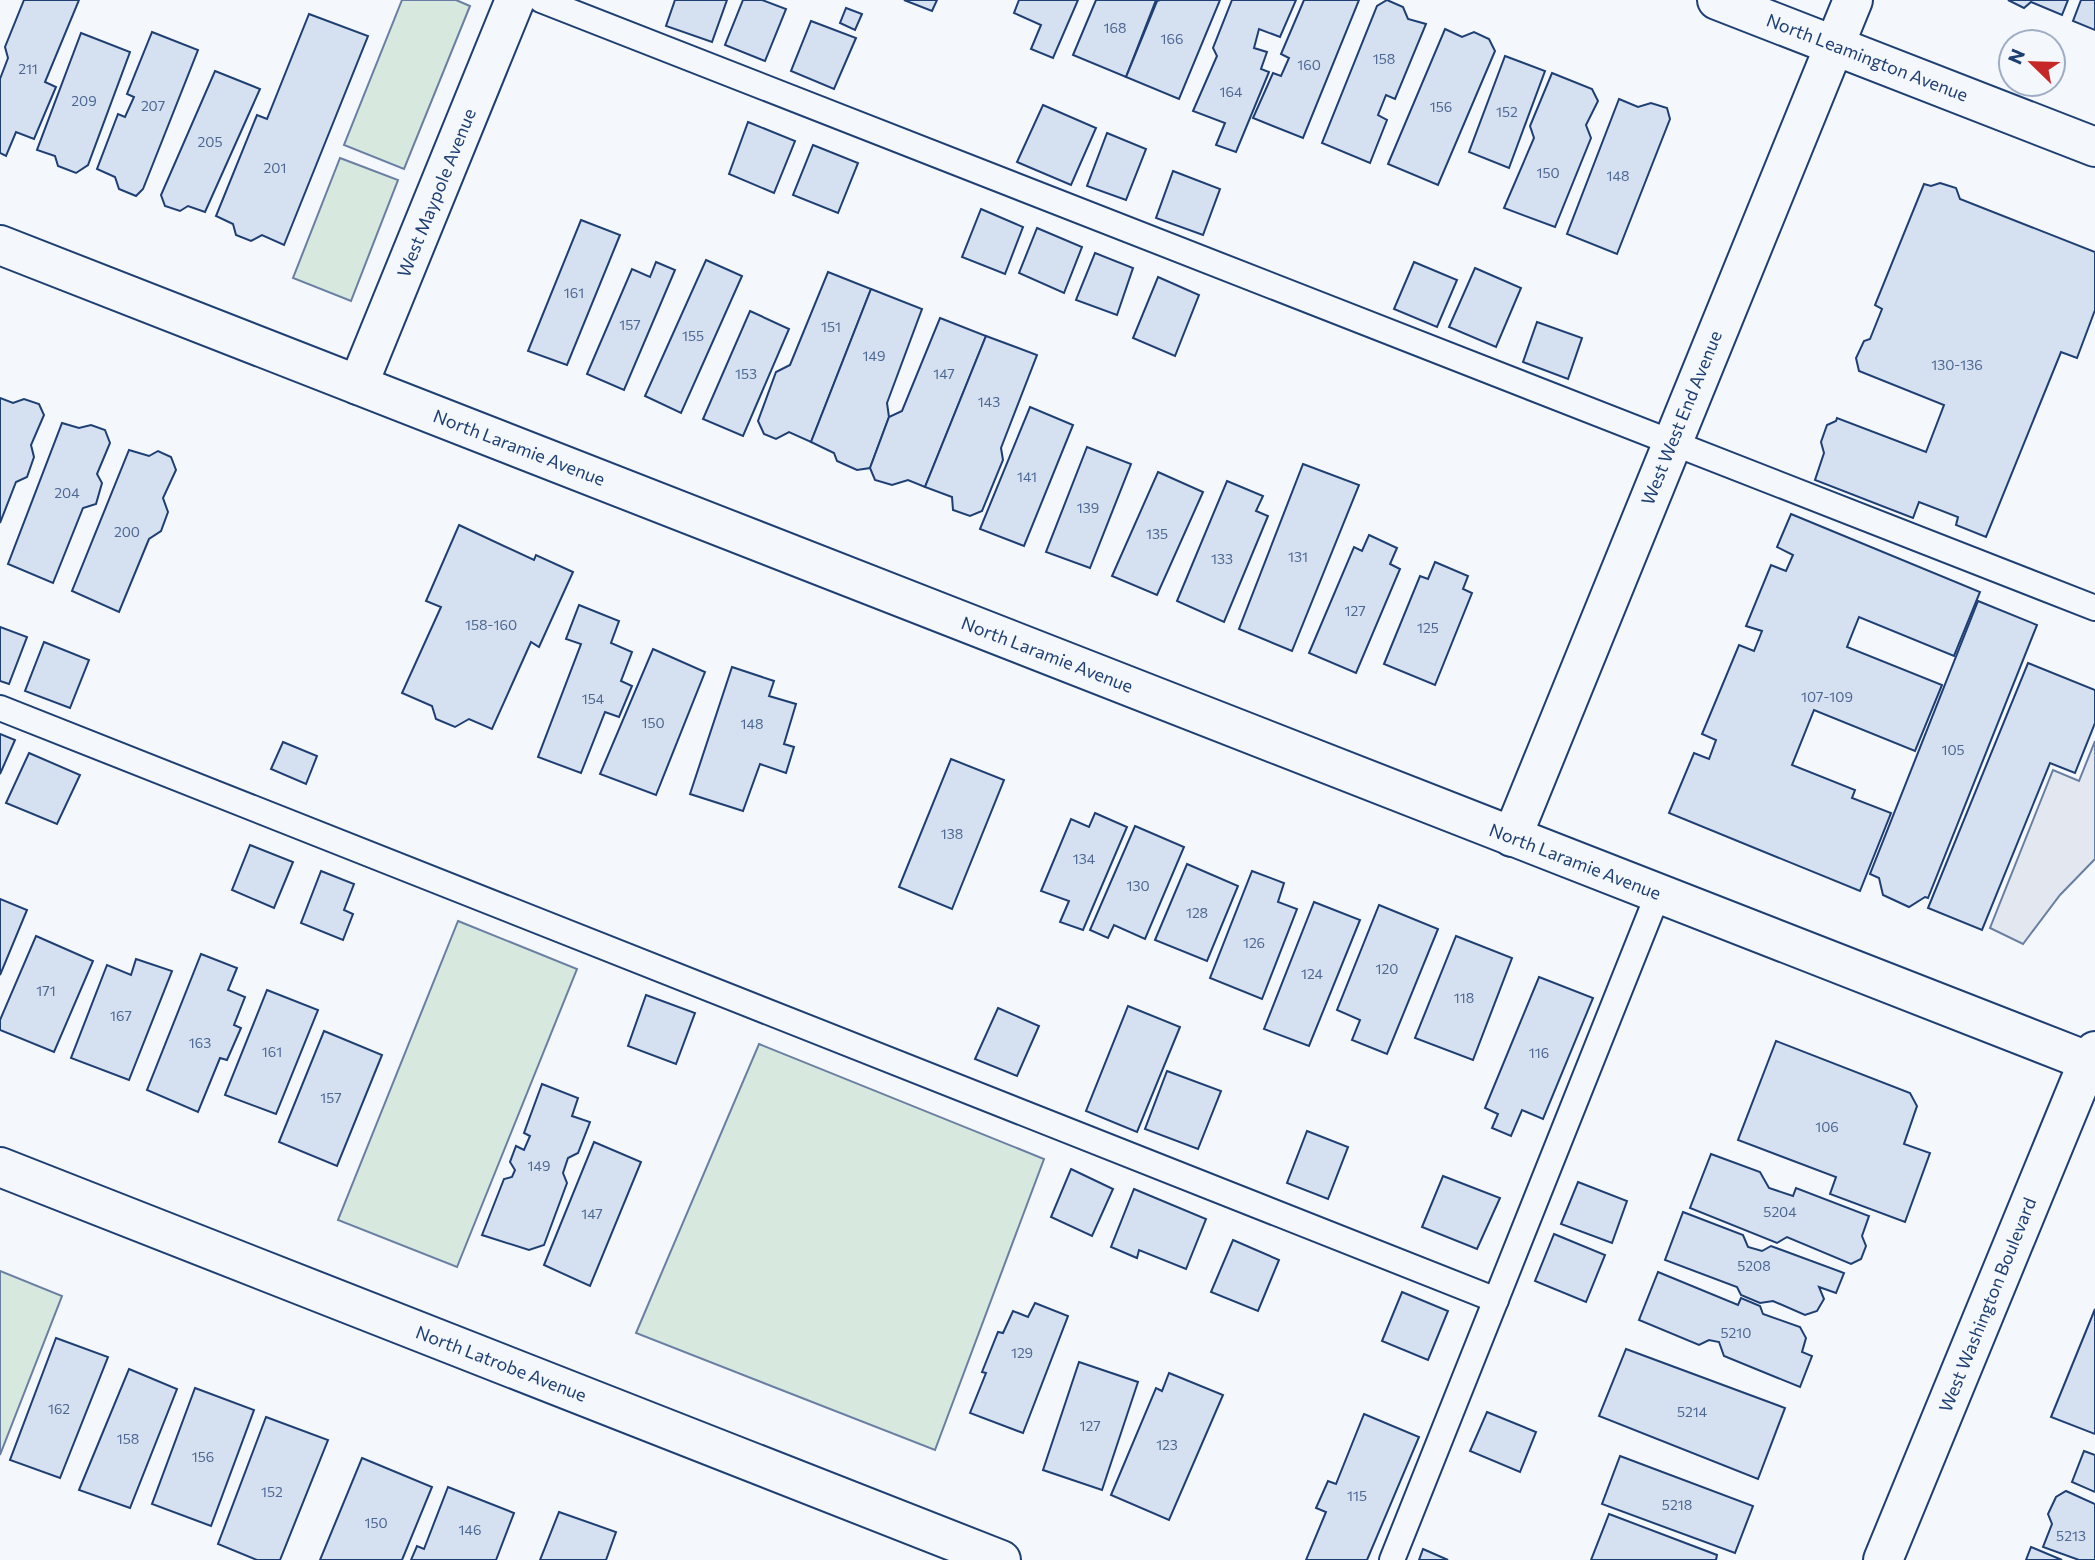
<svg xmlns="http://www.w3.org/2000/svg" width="2095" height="1560" viewBox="0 0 2095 1560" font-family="Commissioner,sans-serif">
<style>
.green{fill:#d7e8df;stroke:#687fa3;stroke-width:2}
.parking{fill:#e3e8f0;stroke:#687fa3;stroke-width:2}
.building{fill:#d5e0f0;stroke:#1d3f73;stroke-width:2}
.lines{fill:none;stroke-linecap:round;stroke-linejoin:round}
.service-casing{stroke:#1d3f73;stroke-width:28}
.minor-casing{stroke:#1d3f73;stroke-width:42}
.tertiary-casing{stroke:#1d3f73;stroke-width:42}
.service{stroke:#f4f7fb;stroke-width:24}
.minor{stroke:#f4f7fb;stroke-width:38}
.tertiary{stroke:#f4f7fb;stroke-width:38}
.labels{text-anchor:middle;stroke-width:5;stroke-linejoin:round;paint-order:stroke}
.number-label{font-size:14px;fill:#4b6792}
.street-label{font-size:18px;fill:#1d3f73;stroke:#f4f7fb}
</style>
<rect width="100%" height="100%" fill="#f4f7fb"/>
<!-- green -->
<g class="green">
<path d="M402 0H456L470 6 404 169 344 145Z"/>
<path d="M340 158 398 180 351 301 293 278Z"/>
<path d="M458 921 577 969 457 1267 338 1220Z"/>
<path d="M759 1044 1044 1159 935 1450 636 1333Z"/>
<path d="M0 1271 62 1296 0 1455Z"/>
</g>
<!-- parking -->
<path class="parking" d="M2095 741V859L2060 895 2023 944 1990 928 2053 770 2079 781Z"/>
<!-- building -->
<g class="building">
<path d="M24 0H79L45 82 56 87 34 139 16 132 6 156 0 153V79L8 58 5 47Z"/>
<path d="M675 0H727L712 42 666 26Z"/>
<path d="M743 0H762L786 9 765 61 725 45Z"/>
<path d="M904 0H937L932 11Z"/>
<path d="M1019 0H1078L1053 58 1031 49 1041 25 1014 13Z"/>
<path d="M1096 0H1156L1126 77 1073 55Z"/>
<path d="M1160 0H1220L1179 99 1126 77 1157 1Z"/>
<path d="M1232 0H1296L1280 37 1259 29 1254 48 1267 52 1261 69 1269 72 1236 152 1216 145 1225 123 1193 111 1217 56 1213 48Z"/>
<path d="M1304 0H1359L1303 138 1253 118 1273 73 1281 76 1289 58 1281 54Z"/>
<path d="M1387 0 1403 7 1408 19 1426 24 1395 99 1386 95 1378 115 1387 120 1370 163 1322 143 1377 6Z"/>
<path d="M2008 0H2068L2062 15 2031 2 2024 8Z"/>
<path d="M2081 0H2095V30L2073 21Z"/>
<path d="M846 8 862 14 855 30 840 23Z"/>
<path d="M309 14 368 36 284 245 262 235 251 241 236 235 233 224 216 216 257 115 267 119Z"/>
<path d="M811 21 856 38 834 89 791 71Z"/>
<path d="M1445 29 1462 37 1474 32 1489 39 1495 51 1438 185 1388 164Z"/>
<path d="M152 32 198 50 143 189 136 196 119 189 115 177 97 169 118 114 125 117 134 97 127 94Z"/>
<path d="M81 33 130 52 88 165 76 173 58 166 55 156 37 150Z"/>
<path d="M1505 56 1545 71 1509 168 1469 152Z"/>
<path d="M215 71 260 89 205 212 188 206 180 211 165 206 161 195Z"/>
<path d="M1552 73 1592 89 1598 101 1586 125 1591 138 1555 227 1504 208 1534 138 1530 126Z"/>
<path d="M1619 99 1638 107 1651 103 1667 108 1670 119 1617 254 1567 234Z"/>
<path d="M1043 105 1096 128 1071 185 1017 162Z"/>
<path d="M748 122 795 141 774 193 729 174Z"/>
<path d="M1107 133 1146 149 1126 200 1087 186Z"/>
<path d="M813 145 858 163 838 213 793 195Z"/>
<path d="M1173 171 1220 189 1203 235 1156 218Z"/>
<path d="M1940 183 1956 188 1960 199 2095 252V310L2077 358 2061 352 1986 537 1956 525 1958 517 1919 502 1913 518 1815 480 1824 453 1821 442 1827 425 1836 421 1837 418 1926 452 1944 405 1859 371 1856 358 1864 341 1870 339 1882 309 1875 305 1924 184 1931 186Z"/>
<path d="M981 209 1023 227 1005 274 962 257Z"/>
<path d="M581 220 620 235 567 365 528 351Z"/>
<path d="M1037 228 1082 247 1064 293 1019 273Z"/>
<path d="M1095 253 1133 268 1117 315 1076 300Z"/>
<path d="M706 260 742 276 681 413 645 396Z"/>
<path d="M656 262 675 270 624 390 587 374 632 269 650 277Z"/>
<path d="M1414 262 1457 280 1437 327 1394 309Z"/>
<path d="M1475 268 1521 288 1496 347 1449 327Z"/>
<path d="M828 272 871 289 811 442 789 432 776 439 764 434 758 421 776 372 790 365Z"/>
<path d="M1158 277 1199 295 1175 356 1133 338Z"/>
<path d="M871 289 922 309 887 403 889 417 870 468 857 470 837 461 834 453 811 442Z"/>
<path d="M750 311 789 329 743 436 703 419Z"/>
<path d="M940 318 986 336 925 487 908 480 892 485 875 480 870 468 889 417 902 411Z"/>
<path d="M1537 322 1582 338 1568 379 1523 362Z"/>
<path d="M986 336 1037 355 1001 448 1003 460 982 511 970 516 953 510 952 497 925 487Z"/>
<path d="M0 398 13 403 24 399 39 404 44 415 31 445 34 457 27 477 16 482 0 523Z"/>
<path d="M1030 407 1073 425 1024 546 980 529Z"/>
<path d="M62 423 79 428 91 425 105 430 110 443 97 474 102 483 96 504 83 508 53 583 8 564Z"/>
<path d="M1087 447 1131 464 1090 568 1046 552Z"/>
<path d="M129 450 149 456 158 451 171 457 176 470 163 498 168 512 161 531 149 539 119 612 72 591Z"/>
<path d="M1303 464 1359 485 1292 651 1239 629Z"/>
<path d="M1158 472 1203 492 1157 595 1112 576Z"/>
<path d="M1227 481 1263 496 1256 511 1268 516 1224 622 1177 601Z"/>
<path d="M1791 514 1980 592 1954 656 1859 617 1847 647 1942 685 1915 751 1814 710 1792 765 1855 790 1852 798 1891 813 1860 891 1669 813 1694 753 1709 759 1716 740 1702 734 1739 645 1754 651 1762 631 1746 626 1771 565 1786 571 1793 555 1777 547Z"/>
<path d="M459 525 534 560 536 555 573 572 539 647 531 642 492 729 469 719 455 727 436 719 432 706 402 693 441 607 426 601Z"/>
<path d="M1369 535 1397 548 1390 564 1400 569 1356 673 1309 653 1354 547 1362 551Z"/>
<path d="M1435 562 1468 576 1463 589 1472 593 1435 685 1384 664 1420 576 1428 579Z"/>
<path d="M1978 601 2037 625 1928 898 1925 897 1909 907 1883 895 1879 878 1870 874Z"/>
<path d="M579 605 619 621 611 643 632 652 621 681 632 686 619 717 605 712 581 773 538 757 581 644 566 639Z"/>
<path d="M0 627 27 637 9 684 0 681Z"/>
<path d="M44 642 89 660 70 708 25 691Z"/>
<path d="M653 649 705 672 656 795 600 774Z"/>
<path d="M2028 663 2095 690V723L2075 773 2050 763 1982 930 1928 908Z"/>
<path d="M732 667 774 681 769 696 796 704 784 744 794 747 786 773 760 764 743 811 690 794Z"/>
<path d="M0 734 15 740 0 774Z"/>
<path d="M283 742 317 756 306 784 271 769Z"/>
<path d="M29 753 80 775 57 824 6 803Z"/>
<path d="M951 759 1004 780 952 909 899 887Z"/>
<path d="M1095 813 1127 827 1083 930 1060 922 1069 901 1041 891 1071 819 1089 827Z"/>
<path d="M1135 826 1184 847 1145 939 1114 925 1108 938 1090 930Z"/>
<path d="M250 845 293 862 274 908 232 890Z"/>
<path d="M1187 864 1238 886 1207 961 1155 940Z"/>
<path d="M321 871 354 884 344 910 353 914 343 940 301 923Z"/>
<path d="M1252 871 1284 883 1278 902 1297 909 1262 999 1210 978Z"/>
<path d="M0 899 27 910 0 975Z"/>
<path d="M1314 902 1360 920 1309 1046 1264 1029Z"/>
<path d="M1379 905 1438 929 1387 1054 1352 1040 1360 1020 1337 1010Z"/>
<path d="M36 936 93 961 54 1052 0 1030V1020Z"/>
<path d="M1456 936 1512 958 1473 1060 1415 1038Z"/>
<path d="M201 954 237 968 228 990 245 997 234 1025 241 1028 227 1060 220 1058 198 1112 147 1090Z"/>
<path d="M136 959 172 971 129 1080 71 1058 107 965 131 975Z"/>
<path d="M1539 977 1593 998 1543 1119 1522 1110 1511 1136 1492 1128 1498 1114 1485 1108Z"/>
<path d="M267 990 318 1010 276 1114 225 1095Z"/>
<path d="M646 995 695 1013 676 1064 628 1046Z"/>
<path d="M1128 1006 1180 1027 1137 1132 1086 1111Z"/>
<path d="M998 1008 1039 1026 1017 1076 975 1059Z"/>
<path d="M324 1031 382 1055 337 1166 279 1142Z"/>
<path d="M1776 1041 1910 1093 1917 1106 1904 1144 1930 1153 1905 1222 1830 1194 1836 1177 1738 1140Z"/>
<path d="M1167 1071 1221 1091 1198 1149 1145 1129Z"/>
<path d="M542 1084 578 1098 572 1116 590 1122 578 1153 568 1158 563 1173 567 1183 544 1245 529 1250 482 1235 504 1179 512 1177 515 1170 510 1162 516 1146 524 1150 530 1136 524 1133Z"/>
<path d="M1307 1131 1348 1147 1328 1199 1287 1183Z"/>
<path d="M594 1142 641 1162 590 1286 544 1265Z"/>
<path d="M1711 1154 1760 1172 1769 1188 1793 1196 1796 1188 1869 1216 1862 1236 1866 1246 1861 1259 1851 1264 1787 1237 1777 1243 1690 1208Z"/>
<path d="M1071 1169 1113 1189 1092 1236 1051 1217Z"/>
<path d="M1443 1176 1500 1198 1477 1249 1422 1227Z"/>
<path d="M1578 1182 1627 1201 1612 1243 1561 1224Z"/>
<path d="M1134 1189 1206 1219 1186 1269 1139 1250 1137 1258 1111 1247Z"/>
<path d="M1683 1212 1743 1235 1748 1247 1762 1251 1771 1246 1844 1273 1836 1293 1819 1287 1824 1299 1817 1311 1805 1315 1773 1301 1760 1303 1741 1295 1737 1287 1665 1260Z"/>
<path d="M1554 1234 1605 1255 1586 1302 1535 1281Z"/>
<path d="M1233 1240 1279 1260 1258 1311 1211 1292Z"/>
<path d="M1658 1272 1738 1305 1741 1298 1760 1306 1763 1314 1800 1327 1806 1338 1802 1352 1812 1356 1800 1387 1724 1356 1719 1342 1709 1340 1699 1345 1639 1320Z"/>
<path d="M1402 1292 1448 1311 1428 1360 1382 1341Z"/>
<path d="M1035 1303 1068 1316 1023 1433 970 1413 986 1373 982 1372 998 1332 1003 1333 1013 1311 1028 1317Z"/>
<path d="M2095 1309V1434L2051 1417Z"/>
<path d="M56 1338 108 1357 60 1478 10 1460Z"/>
<path d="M1626 1349 1785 1408 1758 1479 1599 1416Z"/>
<path d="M1079 1362 1138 1382 1102 1490 1043 1470Z"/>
<path d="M129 1369 177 1389 130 1508 79 1490Z"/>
<path d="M1169 1373 1223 1395 1169 1520 1111 1495 1156 1388 1162 1391Z"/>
<path d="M195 1388 254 1410 211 1526 152 1504Z"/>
<path d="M1487 1412 1536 1432 1520 1472 1470 1451Z"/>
<path d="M1364 1414 1419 1437 1367 1560H1306L1326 1512 1316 1508 1328 1481 1336 1484Z"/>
<path d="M266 1417 328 1440 280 1560H257L218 1544Z"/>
<path d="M2084 1451 2095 1455V1492L2072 1482Z"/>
<path d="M1620 1456 1753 1506 1735 1553 1602 1504Z"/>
<path d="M362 1458 432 1487 402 1560H320Z"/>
<path d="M448 1487 514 1513 496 1560H411L417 1546 424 1549Z"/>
<path d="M2066 1491 2095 1504V1560H2079L2043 1547 2052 1524 2048 1514 2056 1497Z"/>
<path d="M559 1512 616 1532 606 1560H540Z"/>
<path d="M1609 1514 1717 1555 1716 1560H1591Z"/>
<path d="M2031 1547 2062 1560H2026Z"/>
<path d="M1423 1549 1448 1560H1419Z"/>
</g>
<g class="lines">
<!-- service casing -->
<g class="service-casing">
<g id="service">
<path d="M541 0 2095 608"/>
<path d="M0 708 1496 1300"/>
<path d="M1392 1560 1658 894"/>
</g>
</g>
<!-- minor casing -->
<g class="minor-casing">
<g id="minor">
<path d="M1717 0 2095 147"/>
<path d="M358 385 515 0"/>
<path d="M1512 837 1853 0"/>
<path d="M0 1167 1001 1560"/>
</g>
</g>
<!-- tertiary casing -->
<g class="tertiary-casing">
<g id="tertiary">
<path d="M0 245 2095 1064"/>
<path d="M1883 1560 2088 1062 2095 1051"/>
</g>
</g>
<!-- service -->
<use href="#service" class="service"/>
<!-- minor -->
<use href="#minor" class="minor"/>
<!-- tertiary -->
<use href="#tertiary" class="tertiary"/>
</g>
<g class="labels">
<!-- number labels -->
<g class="number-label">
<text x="1115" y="33">168</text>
<text x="1172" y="44">166</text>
<text x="1384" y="64">158</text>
<text x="1309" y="70">160</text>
<text x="28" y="74">211</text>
<text x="1231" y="97">164</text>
<text x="84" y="106">209</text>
<text x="153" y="111">207</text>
<text x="1441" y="112">156</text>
<text x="1507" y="117">152</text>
<text x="210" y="147">205</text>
<text x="275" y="173">201</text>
<text x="1548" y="178">150</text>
<text x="1618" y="181">148</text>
<text x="574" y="298">161</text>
<text x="630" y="330">157</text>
<text x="831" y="332">151</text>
<text x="693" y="341">155</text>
<text x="874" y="361">149</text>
<text x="1957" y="370">130-136</text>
<text x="746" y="379">153</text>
<text x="944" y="379">147</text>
<text x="989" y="407">143</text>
<text x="1027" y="482">141</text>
<text x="67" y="498">204</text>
<text x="1088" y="513">139</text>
<text x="127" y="537">200</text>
<text x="1157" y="539">135</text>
<text x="1298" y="562">131</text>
<text x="1222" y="564">133</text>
<text x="1355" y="616">127</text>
<text x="491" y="630">158-160</text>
<text x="1428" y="633">125</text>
<text x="1827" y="702">107-109</text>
<text x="593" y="704">154</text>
<text x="653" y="728">150</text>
<text x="752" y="729">148</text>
<text x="1953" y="755">105</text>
<text x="952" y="839">138</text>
<text x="1084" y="864">134</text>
<text x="1138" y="891">130</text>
<text x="1197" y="918">128</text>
<text x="1254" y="948">126</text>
<text x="1387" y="974">120</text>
<text x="1312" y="979">124</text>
<text x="46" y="996">171</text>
<text x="1464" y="1003">118</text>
<text x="121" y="1021">167</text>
<text x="200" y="1048">163</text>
<text x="272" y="1057">161</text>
<text x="1539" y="1058">116</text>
<text x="331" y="1103">157</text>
<text x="1827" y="1132">106</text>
<text x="539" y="1171">149</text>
<text x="1780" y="1217">5204</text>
<text x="592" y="1219">147</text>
<text x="1754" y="1271">5208</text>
<text x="1736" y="1338">5210</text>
<text x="1022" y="1358">129</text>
<text x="59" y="1414">162</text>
<text x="1692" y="1417">5214</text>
<text x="1090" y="1431">127</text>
<text x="128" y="1444">158</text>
<text x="1167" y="1450">123</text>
<text x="203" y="1462">156</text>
<text x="272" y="1497">152</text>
<text x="1357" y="1501">115</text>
<text x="1677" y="1510">5218</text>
<text x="376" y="1528">150</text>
<text x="470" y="1535">146</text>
<text x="2071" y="1541">5213</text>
</g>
<!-- street labels -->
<g class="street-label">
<text transform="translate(1867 58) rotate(21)" y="6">North Leamington Avenue</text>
<text transform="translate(437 193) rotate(-68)" y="6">West Maypole Avenue</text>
<text transform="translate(1682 418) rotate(-68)" y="6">West West End Avenue</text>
<text transform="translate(519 448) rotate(21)" y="6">North Laramie Avenue</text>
<text transform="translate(1047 655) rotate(21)" y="6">North Laramie Avenue</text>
<text transform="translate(1575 862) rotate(21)" y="6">North Laramie Avenue</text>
<text transform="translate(1988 1305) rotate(-68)" y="6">West Washington Boulevard</text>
<text transform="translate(501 1364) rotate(21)" y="6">North Latrobe Avenue</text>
</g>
</g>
<!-- north arrow -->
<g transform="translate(2032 63) rotate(293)"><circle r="33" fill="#f4f7fb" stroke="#9eadc5" stroke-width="2"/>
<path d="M0-5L12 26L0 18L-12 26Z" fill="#c62828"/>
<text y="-10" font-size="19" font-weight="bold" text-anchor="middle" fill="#1d3f73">N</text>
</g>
</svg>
